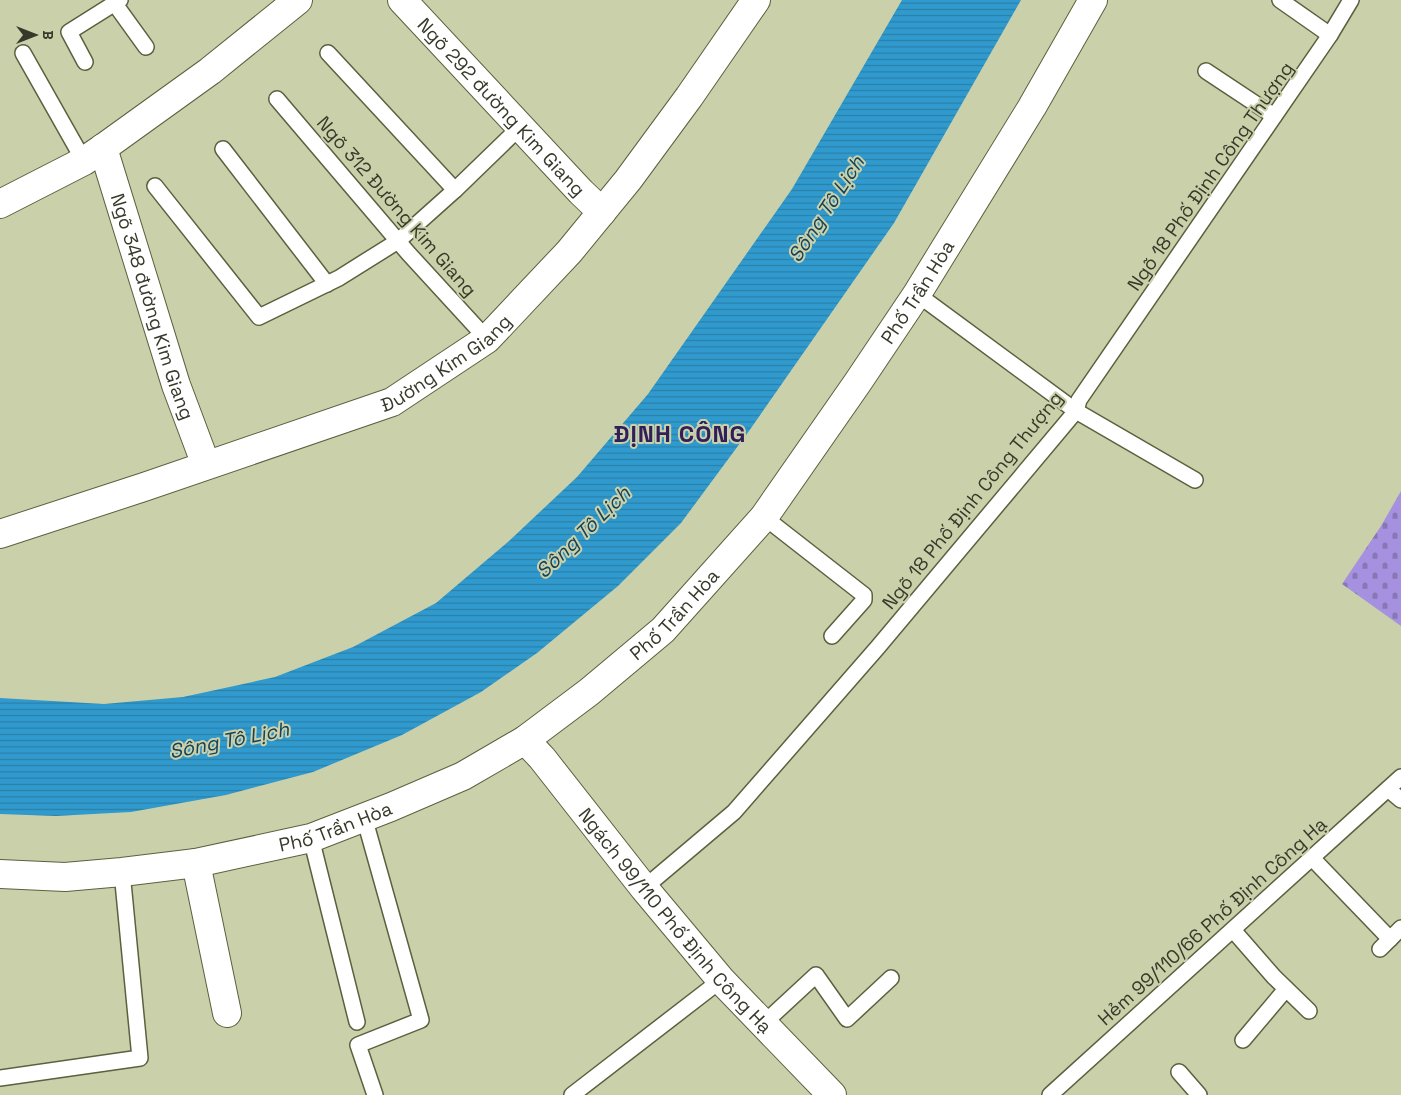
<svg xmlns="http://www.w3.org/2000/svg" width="1401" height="1095" viewBox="0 0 1401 1095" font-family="'Space Grotesk',sans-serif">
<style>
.cemetery{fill:url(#cemetery-stones)}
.water{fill:url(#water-rules)}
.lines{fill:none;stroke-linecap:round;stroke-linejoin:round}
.service-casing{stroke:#5b603e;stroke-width:18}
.minor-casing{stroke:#5b603e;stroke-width:30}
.secondary-casing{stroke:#5b603e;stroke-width:30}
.service{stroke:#fff;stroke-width:15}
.minor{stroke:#fff;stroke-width:28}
.secondary{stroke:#fff;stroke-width:28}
.labels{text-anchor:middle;stroke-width:4;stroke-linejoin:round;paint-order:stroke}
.street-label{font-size:19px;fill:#37392a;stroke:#cad1aa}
.water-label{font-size:20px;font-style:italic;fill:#164157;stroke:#cad1aa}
.district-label{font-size:24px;font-weight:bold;letter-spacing:1px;fill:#321f59;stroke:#cad1aa}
</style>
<defs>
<pattern id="cemetery-stones" width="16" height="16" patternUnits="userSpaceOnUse" patternTransform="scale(1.25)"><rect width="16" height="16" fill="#a591df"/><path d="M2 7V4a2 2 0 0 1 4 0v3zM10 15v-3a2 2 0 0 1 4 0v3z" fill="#8777b5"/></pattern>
<pattern id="water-rules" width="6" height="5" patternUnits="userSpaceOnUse" patternTransform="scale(1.25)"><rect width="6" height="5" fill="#309ace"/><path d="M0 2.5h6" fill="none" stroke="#2a7fa7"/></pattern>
</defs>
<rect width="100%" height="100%" fill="#cad1aa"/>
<!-- cemetery -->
<path class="cemetery" d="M1401 491V626L1342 584 1381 526Z"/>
<!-- water -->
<path class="water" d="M902 0H1021L894 223 749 431 681 523 618 586 537 653 481 692 402 735 313 772 226 795 131 812 56 816 0 814V698L104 704 183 697 275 677 353 647 436 603 509 541 577 477 648 394 792 189Z"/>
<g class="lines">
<!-- service casing -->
<g class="service-casing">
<g id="service">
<path d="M1280 0 1330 35"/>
<path d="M115 4 146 47"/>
<path d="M23 53 84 161"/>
<path d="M85 62 69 32 120 0"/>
<path d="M1206 71 1274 116"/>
<path d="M277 99 409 254 487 339"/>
<path d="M223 149 327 284"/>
<path d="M155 186 259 317 339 278 398 241 455 190 328 53"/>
<path d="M455 190 520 127"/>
<path d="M917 294 1076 411 1195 480"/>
<path d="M764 517 864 595V600L832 636"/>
<path d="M1388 789 1401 800"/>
<path d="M364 817 421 1020 358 1045 375 1095"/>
<path d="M311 838 357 1022"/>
<path d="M1312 858 1390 939"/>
<path d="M644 888 734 812 878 647 1076 411 1079 400 1330 35 1351 0"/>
<path d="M1233 930 1274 977 1309 1011"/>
<path d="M1380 949 1401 928"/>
<path d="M763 1024 816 975 847 1019 891 978"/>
<path d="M1243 1040 1286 989"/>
<path d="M1179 1072 1199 1095"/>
<path d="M0 1078 140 1058 122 872"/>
<path d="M572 1095 721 980"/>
<path d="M1050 1095 1401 777"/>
</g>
</g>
<!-- minor casing -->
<g class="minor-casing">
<g id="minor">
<path id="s1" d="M402 0 581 192 602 212"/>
<path id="s2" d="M103 148 176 385 206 465"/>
<path d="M0 204 84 161 103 148 210 71 298 0"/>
<path id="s3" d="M525 740 542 758 644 888 721 980 832 1095"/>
<path d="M196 863 227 1013"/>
</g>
</g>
<!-- secondary casing -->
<g class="secondary-casing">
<g id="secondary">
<path id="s4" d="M0 534 144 487 392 402 487 339 569 252 628 180 689 97 756 0"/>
<path id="s5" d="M0 874 65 877 122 872 196 863 311 838 391 807 463 776 525 740 589 692 663 630 764 517 858 382 917 294 1032 107 1093 0"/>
</g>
</g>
<!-- service -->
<use href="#service" class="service"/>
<!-- minor -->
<use href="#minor" class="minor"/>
<!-- secondary -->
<use href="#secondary" class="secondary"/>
</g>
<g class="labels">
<!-- street labels -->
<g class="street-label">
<text dy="7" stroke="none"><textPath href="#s1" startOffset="146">Ngõ 292 đường Kim Giang</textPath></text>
<text transform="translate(1210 176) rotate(-55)" y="7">Ngõ 18 Phố Định Công Thượng</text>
<text transform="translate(397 206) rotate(49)" y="7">Ngõ 312 Đường Kim Giang</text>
<text dy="7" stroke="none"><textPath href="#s5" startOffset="1151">Phố Trần Hòa</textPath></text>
<text dy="7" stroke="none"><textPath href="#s2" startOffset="166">Ngõ 348 đường Kim Giang</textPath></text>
<text dy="7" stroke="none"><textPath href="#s4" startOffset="480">Đường Kim Giang</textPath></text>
<text transform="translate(972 500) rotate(-51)" y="7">Ngõ 18 Phố Định Công Thượng</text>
<text dy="7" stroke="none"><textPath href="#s5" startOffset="746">Phố Trần Hòa</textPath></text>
<text dy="7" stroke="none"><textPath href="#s5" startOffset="341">Phố Trần Hòa</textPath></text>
<text dy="7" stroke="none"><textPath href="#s3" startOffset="235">Ngách 99/110 Phố Định Công Hạ</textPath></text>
<text transform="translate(1212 921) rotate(-42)" y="7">Hẻm 99/110/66 Phố Định Công Hạ</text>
</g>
<!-- water labels -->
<g class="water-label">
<text transform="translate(826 209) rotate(-57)" y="7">Sông Tô Lịch</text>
<text transform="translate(583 532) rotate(-44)" y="7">Sông Tô Lịch</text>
<text transform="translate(229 740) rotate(-11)" y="7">Sông Tô Lịch</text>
</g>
<!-- district labels -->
<g class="district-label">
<text x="680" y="442">ĐỊNH CÔNG</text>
</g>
</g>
<!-- north arrow -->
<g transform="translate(35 35) rotate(90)" stroke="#cad1aa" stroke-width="4" paint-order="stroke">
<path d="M0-4L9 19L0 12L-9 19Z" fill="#37392a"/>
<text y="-8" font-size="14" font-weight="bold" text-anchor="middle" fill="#37392a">B</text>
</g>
</svg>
